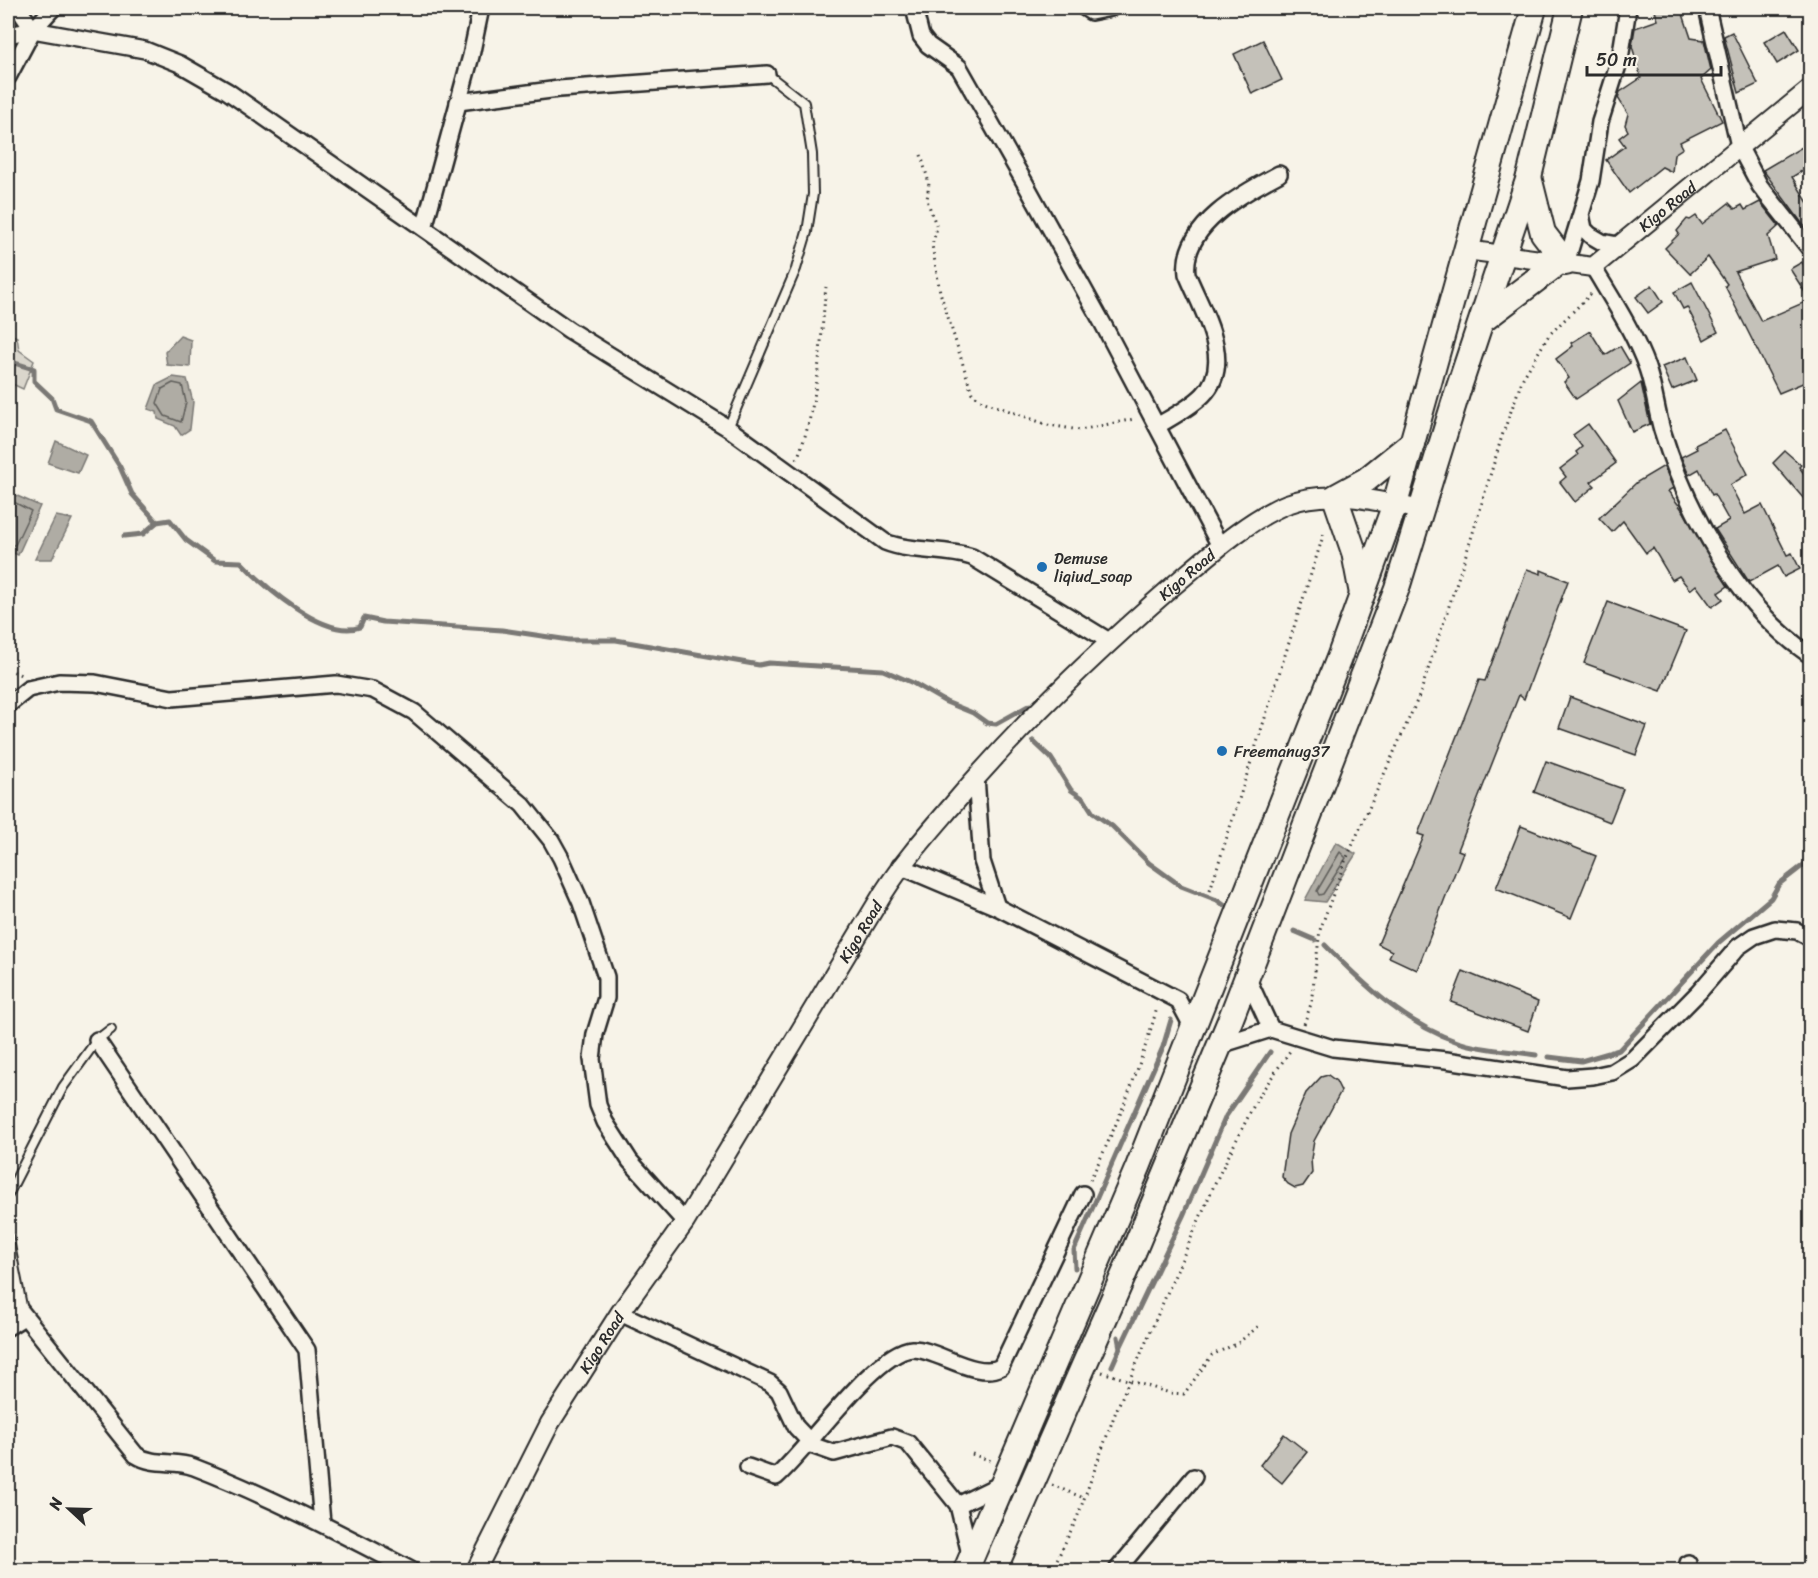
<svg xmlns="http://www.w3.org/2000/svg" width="1818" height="1578" viewBox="0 0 1818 1578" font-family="Sriracha,sans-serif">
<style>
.green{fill:#dad6cc;stroke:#82807c;stroke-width:1.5}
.water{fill:#afaca4;stroke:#7a7874;stroke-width:1.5}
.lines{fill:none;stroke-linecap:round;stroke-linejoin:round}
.shore{stroke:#605f5b;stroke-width:1.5}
.stream{stroke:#7a7874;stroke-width:5}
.building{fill:#c4c1b9;stroke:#2b2b2b;stroke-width:1.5}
.service-casing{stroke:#2b2b2b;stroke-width:12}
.minor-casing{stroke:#2b2b2b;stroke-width:20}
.tertiary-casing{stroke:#2b2b2b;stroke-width:22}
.trunk-casing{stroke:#2b2b2b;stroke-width:28}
.path{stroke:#2b2b2b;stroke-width:3;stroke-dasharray:1.5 4.5;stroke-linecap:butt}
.service{stroke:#f7f3e8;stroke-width:8}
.minor{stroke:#f7f3e8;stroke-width:15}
.tertiary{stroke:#f7f3e8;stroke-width:18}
.trunk{stroke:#f7f3e8;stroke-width:24}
.poi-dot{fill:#1f6fb2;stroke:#f7f3e8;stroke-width:2}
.labels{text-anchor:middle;stroke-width:5;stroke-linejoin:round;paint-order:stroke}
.street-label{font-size:16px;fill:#2b2b2b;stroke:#f7f3e8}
.poi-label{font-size:16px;fill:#2b2b2b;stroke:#f7f3e8;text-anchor:start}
</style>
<rect width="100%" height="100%" fill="#f7f3e8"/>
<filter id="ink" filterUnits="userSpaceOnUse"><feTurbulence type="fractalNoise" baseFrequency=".0167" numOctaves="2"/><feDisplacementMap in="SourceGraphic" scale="12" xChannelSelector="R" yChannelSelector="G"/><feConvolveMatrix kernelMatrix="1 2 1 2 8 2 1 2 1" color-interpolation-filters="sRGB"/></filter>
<g filter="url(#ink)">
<!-- green -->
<path class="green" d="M8 333 17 337 19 350 34 361 23 389 8 382Z"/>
<!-- water -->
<g class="water">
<path d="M180 336 191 340 190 367 167 365 165 352Z"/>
<path d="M173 377 187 379 193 402 190 429 181 435 175 426 158 419 157 412 148 409 157 385Z"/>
<path d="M56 441 86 455 78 473 48 463Z"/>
<path d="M8 492 40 506 18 555 8 551Z"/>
<path d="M56 516 72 519 52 559H35Z"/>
<path d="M1336 842 1356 854 1325 902 1305 900Z"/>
</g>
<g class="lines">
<!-- shore -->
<g class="shore">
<path d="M173 383 182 385 186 402 181 422 165 416 157 403 162 389Z"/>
<path d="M8 499 31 511 15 545H8"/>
<path d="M1340 852 1346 858 1323 894 1319 895 1317 891Z"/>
</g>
<!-- stream -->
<g class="stream">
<path d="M8 361 34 369V381L52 398 56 409 91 421 120 467 132 494 157 522"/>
<path d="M124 536 143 534 157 522 170 520 186 540 215 561 241 562C264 586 324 640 360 627L364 618 383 622 502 630 569 640H616L759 665 769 663 883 670 913 683 946 702 973 713 987 723 996 724 1030 705 1035 709"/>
<path d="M1033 741 1051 758 1071 790 1084 799 1093 813 1112 826 1149 863 1181 886 1217 900 1229 909"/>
<path d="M1294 931 1315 940"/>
<path d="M1325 945C1363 984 1405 1024 1458 1042 1482 1050 1511 1051 1536 1055"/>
<path d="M1549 1057 1581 1061 1619 1050 1718 943 1771 898 1779 884 1810 860"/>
<path d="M1075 1268 1074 1250 1163 1047 1171 1020"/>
<path d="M1120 1348 1183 1216 1226 1116 1270 1052"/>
<path d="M1112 1366 1120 1348 1118 1337"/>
</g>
</g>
<!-- building -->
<g class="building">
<path d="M1654 8H1681L1691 38 1704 40 1711 70 1701 79 1722 121 1680 142 1683 148 1674 154 1672 172 1662 167 1629 193 1606 160 1625 146 1619 138 1628 131 1625 125 1628 114 1618 98 1620 92 1641 78 1632 46 1635 28 1658 20Z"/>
<path d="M1786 29 1799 50 1777 64 1764 42Z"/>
<path d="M1732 32 1758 84 1739 93 1724 36Z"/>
<path d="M1263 40 1282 80 1252 94 1234 54Z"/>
<path d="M1802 147 1810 166 1792 177 1810 206V234L1763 170Z"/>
<path d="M1760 202 1779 226 1768 236 1775 259 1735 272 1761 321 1810 300 1790 269 1802 262 1810 276V380L1779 393 1725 286 1727 284 1708 257 1690 274 1665 248 1679 234 1677 231 1687 219 1690 220 1696 216 1702 224 1729 203 1735 209 1742 205 1745 210Z"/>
<path d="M1692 282 1718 332 1704 340 1687 307 1683 309 1674 292Z"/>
<path d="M1652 285 1663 302 1648 313 1636 297Z"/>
<path d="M1590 331 1605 355 1620 346 1630 363 1576 399 1564 382 1569 378 1556 359 1573 346 1571 343Z"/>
<path d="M1687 357 1697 380 1672 390 1662 367Z"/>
<path d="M1641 383 1650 424 1632 432 1618 401Z"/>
<path d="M1588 424 1616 463 1591 482 1595 486 1575 502 1560 482 1566 477 1560 469 1578 455 1576 452 1582 447 1573 435Z"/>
<path d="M1725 430 1748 474 1730 485 1745 514 1762 505 1787 555 1792 553 1800 569 1784 577 1778 566 1749 582 1715 529 1729 521 1714 494 1712 495 1699 469 1689 475 1681 457 1697 449 1695 445Z"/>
<path d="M1785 451 1801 465 1799 467 1810 481V506L1773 463Z"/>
<path d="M1664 466 1673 488 1668 491 1684 512 1728 586 1718 593 1723 599 1712 607 1696 585 1690 590 1679 576 1672 580 1653 548 1646 553 1623 521 1612 532 1599 518 1637 482Z"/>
<path d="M1527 569 1541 574V570L1568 581 1524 699 1519 695 1458 850 1463 852 1417 970 1389 957 1392 951 1378 944 1424 836 1418 834 1479 680 1485 681Z"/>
<path d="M1608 602 1686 631 1661 691 1584 663Z"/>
<path d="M1570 697 1647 726 1636 755 1559 728Z"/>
<path d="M1546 761 1623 789 1610 822 1534 792Z"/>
<path d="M1521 826 1596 856 1571 918 1496 888Z"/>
<path d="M1463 971 1538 1002 1528 1031 1451 1002Z"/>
<path d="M1328 1075 1336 1081 1341 1091 1314 1141 1311 1159 1312 1173 1303 1186 1295 1188 1288 1184 1282 1177 1288 1134 1306 1093 1321 1077Z"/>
<path d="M1284 1434 1307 1452 1282 1483 1260 1465Z"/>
</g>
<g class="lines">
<!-- service casing -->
<g class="service-casing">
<g id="service">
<path d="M728 428 796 269 807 232 813 194 812 154 804 103 767 74"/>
<path d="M8 1195 63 1087 97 1040 111 1029"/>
<path d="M8 1235 22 1306"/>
</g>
</g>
<!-- minor casing -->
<g class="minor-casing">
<g id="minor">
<path d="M18 8 33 30"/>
<path d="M914 8 921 36 928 45 959 67 1025 183 1103 324 1220 546"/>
<path d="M1085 8 1091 12 1111 8"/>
<path d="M1707 8 1739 146 1760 186 1810 249"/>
<path d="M8 35 33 30 145 50 180 64 227 91 569 330 728 428 885 542C913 553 944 548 972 557L1109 641"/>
<path d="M8 77 33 30 53 8"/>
<path d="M458 102 559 89 767 74"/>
<path d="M424 228 471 56 481 8"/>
<path d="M1618 245 1602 242 1590 235 1584 229 1581 214 1591 181 1600 122 1620 59 1628 8"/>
<path d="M1566 263 1580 217"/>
<path d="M1593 267C1612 299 1634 332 1647 368 1654 388 1656 409 1662 430 1686 509 1738 606 1807 653"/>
<path d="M1157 426C1172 417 1190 408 1203 395 1236 362 1201 309 1187 274 1181 226 1243 193 1279 174"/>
<path d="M8 705 28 689 59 682 95 683 172 698 336 684 373 690 414 712 523 805 551 840 561 858 581 903 606 977V998L595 1034 592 1059 598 1105 605 1122 630 1161 685 1222"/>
<path d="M976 777 982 861 997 907"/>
<path d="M900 866 997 907 1178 1000 1194 1030"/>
<path d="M1247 977 1271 1029"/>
<path d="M97 1040 307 1350 322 1523"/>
<path d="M1220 1045 1271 1029 1333 1048 1446 1060 1567 1078 1593 1076 1612 1072 1633 1059 1699 992 1738 947 1754 936 1775 929 1797 931 1810 938"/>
<path d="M8 1295 136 1455C155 1467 175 1459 194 1467 269 1496 340 1533 411 1570"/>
<path d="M620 1313 770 1383 779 1391 796 1427 814 1446 834 1453 892 1437 908 1443 958 1505 971 1558"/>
<path d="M8 1327 24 1317"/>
<path d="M748 1467 776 1477C807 1451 874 1352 912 1349 935 1348 976 1380 1001 1367L1083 1194"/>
<path d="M958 1505 1003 1483"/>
<path d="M1117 1570 1194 1477"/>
<path d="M1687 1570 1688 1563"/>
</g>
</g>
<!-- tertiary casing -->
<g class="tertiary-casing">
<g id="tertiary">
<path id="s1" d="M1466 250 1593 267 1810 89"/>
<path id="s2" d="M476 1570 550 1423 620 1313 685 1222 884 892C903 862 927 835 951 807 1018 727 1094 654 1173 586 1205 559 1248 519 1287 504 1328 488 1380 501 1421 510"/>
</g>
</g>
<!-- trunk casing -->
<g class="trunk-casing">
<g id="trunk">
<path d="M1529 177 1543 233 1566 263"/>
<path d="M1483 320 1558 263"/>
<path d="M1362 594 1354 552 1335 497 1366 480 1412 443"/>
<path d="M966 1570 1138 1167 1339 658 1395 504 1534 8"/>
<path d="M994 1570 1125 1272 1231 1018 1397 588 1459 387 1529 177 1570 8"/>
</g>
</g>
<!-- path -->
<g class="path">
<path d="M921 155 929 183 927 200 937 228 932 245 940 292 972 393 982 401 1048 425 1080 430 1134 419"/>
<path d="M797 459C819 405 820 344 826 287"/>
<path d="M8 669 21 675"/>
<path d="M1210 890 1325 530"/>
<path d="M1304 1024 1311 1004 1320 930 1344 864 1420 694 1472 536 1502 436 1523 378 1549 335 1591 294"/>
<path d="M1090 1180C1118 1124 1140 1068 1157 1008"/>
<path d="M1102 1372 1170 1393 1184 1394 1212 1355 1238 1343 1260 1325"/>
<path d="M972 1454 991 1461"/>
<path d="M1052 1485 1084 1498"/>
<path d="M1052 1570 1077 1518 1116 1411 1215 1183 1258 1097 1290 1051"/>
</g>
<!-- service -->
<use href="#service" class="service"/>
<!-- minor -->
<use href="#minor" class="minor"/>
<!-- tertiary -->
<use href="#tertiary" class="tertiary"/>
<!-- trunk -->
<use href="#trunk" class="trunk"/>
</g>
</g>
<!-- markers -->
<g class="poi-dot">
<circle cx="1042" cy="567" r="6"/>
<circle cx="1222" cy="751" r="6"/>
</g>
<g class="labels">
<!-- street labels -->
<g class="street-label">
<text dy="6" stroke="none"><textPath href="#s1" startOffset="224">Kigo Road</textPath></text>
<text dy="6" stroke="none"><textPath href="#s2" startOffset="1232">Kigo Road</textPath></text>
<text dy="6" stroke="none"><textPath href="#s2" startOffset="746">Kigo Road</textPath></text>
<text dy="6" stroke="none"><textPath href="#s2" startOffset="260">Kigo Road</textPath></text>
</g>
<!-- poi labels -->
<g class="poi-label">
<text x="1054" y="564">Demuse<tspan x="1054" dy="18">liqiud_soap</tspan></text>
<text x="1234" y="757">Freemanug37</text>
</g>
</g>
<!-- margin -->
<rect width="1818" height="1578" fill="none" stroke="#f7f3e8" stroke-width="30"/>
<rect x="15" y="15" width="1788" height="1548" fill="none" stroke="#2b2b2b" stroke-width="2" filter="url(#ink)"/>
<!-- north arrow -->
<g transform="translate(69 1509) rotate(292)" stroke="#f7f3e8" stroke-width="4.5" paint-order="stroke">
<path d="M0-4.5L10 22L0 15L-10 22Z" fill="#2b2b2b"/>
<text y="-9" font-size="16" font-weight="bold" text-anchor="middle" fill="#2b2b2b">N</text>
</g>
<!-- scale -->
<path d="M1587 66v9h134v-9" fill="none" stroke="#2b2b2b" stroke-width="3"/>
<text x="1596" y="66" font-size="18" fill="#2b2b2b" stroke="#f7f3e8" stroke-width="4.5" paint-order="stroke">50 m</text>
</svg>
